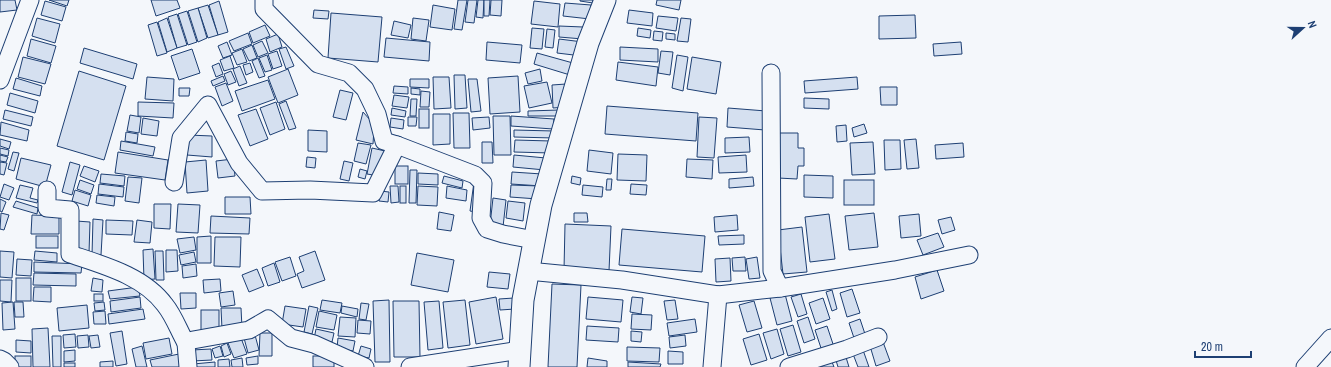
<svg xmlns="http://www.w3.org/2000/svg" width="1331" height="367" viewBox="0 0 1331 367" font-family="'Archivo Narrow',sans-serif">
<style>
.building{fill:#d5e0f0;stroke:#1d3f73}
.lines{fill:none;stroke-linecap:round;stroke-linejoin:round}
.minor-casing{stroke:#1d3f73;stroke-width:19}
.tertiary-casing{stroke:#1d3f73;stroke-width:23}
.minor{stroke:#f4f7fb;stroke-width:17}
.tertiary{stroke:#f4f7fb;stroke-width:21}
</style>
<rect width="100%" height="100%" fill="#f4f7fb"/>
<!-- building -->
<g class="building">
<path d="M0 0H15L17 10 0 12Z"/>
<path d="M49 0H69L67 6Z"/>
<path d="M151 0H177L180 8 156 16Z"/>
<path d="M458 0H467L462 30 454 29Z"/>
<path d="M468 0H477L474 23 465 22Z"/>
<path d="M478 0H484L483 18 476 17Z"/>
<path d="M484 0H490L489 16H484Z"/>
<path d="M491 0H502L501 16 490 15Z"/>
<path d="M580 0H593V3L580 1Z"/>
<path d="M657 0H681L679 10 656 5Z"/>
<path d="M45 1 66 7 62 21 41 15Z"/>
<path d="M219 1 228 32 218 35 209 5Z"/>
<path d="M534 1 560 4 558 27 531 24Z"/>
<path d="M565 3 591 5 590 19 563 16Z"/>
<path d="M208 5 218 35 208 38 198 8Z"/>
<path d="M433 5 455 9 452 30 430 27Z"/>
<path d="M198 8 207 38 198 42 188 11Z"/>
<path d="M314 10 329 11 328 19 313 18Z"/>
<path d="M629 10 653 13 652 26 627 23Z"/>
<path d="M187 11 197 42 188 45 178 14Z"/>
<path d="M331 13 382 17 378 62 328 58Z"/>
<path d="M177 14 187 45 177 48 168 17Z"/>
<path d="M915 15 916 38 879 39V16Z"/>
<path d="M658 16 678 18 676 31 656 28Z"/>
<path d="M37 18 60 24 55 43 32 36Z"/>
<path d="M167 18 177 48 167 52 158 22Z"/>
<path d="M413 18 429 20 426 41 411 39Z"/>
<path d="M681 18 691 19 688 42 677 41Z"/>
<path d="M394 21 411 25 408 38 391 35Z"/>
<path d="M157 22 167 53 157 56 148 25Z"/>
<path d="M265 25 270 36 253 43 249 32Z"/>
<path d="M559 26 583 27V39L559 37Z"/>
<path d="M532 28 544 29 542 49 530 48Z"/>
<path d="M638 28 651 30 650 38 637 36Z"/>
<path d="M547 29 555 30 553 48 545 47Z"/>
<path d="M654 31 663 32 662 41 653 40Z"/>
<path d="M248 33 252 44 234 51 229 41Z"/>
<path d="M666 33 675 34V40L666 39Z"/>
<path d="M278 34 282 47 270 52 266 39Z"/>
<path d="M386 38 430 42 429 61 384 57Z"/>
<path d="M31 39 56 46 51 63 27 56Z"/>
<path d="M559 39 583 42 582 56 557 53Z"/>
<path d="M262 41 268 53 258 57 253 45Z"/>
<path d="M227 42 232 55 223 58 218 46Z"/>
<path d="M487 42 522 45 520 63 486 60Z"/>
<path d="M961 42 962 54 934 56 933 44Z"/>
<path d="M252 45 257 58 249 61 243 49Z"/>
<path d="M286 47 294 66 286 69 279 49Z"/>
<path d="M620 47 658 49V62L620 60Z"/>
<path d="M84 48 137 64 133 79 80 63Z"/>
<path d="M192 49 200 73 179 80 171 56Z"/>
<path d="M242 49 247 62 237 65 232 53Z"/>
<path d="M277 51 282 66 273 69 268 54Z"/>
<path d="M661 51 673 52 670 75 658 73Z"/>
<path d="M537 53 573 63 570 75 534 64Z"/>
<path d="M267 55 272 70 265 72 259 58Z"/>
<path d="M677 55 688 57 683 91 672 88Z"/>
<path d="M230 56 234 68 224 71 220 60Z"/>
<path d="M23 57 51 64 45 84 18 77Z"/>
<path d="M692 57 721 62 716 94 687 89Z"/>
<path d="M258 58 265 76 259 78 252 61Z"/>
<path d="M618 62 658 67 656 86 616 80Z"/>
<path d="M219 63 223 74 216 77 212 66Z"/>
<path d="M250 63 253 72 246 75 243 65Z"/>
<path d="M240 66 247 83 239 86 233 69Z"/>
<path d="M288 69 298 95 278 103 268 77Z"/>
<path d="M540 69 542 81 528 84 525 73Z"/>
<path d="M79 71 126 86 104 160 57 146Z"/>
<path d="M231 71 236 82 228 85 224 74Z"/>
<path d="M454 75H465L467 108 455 109Z"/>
<path d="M223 76 225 81 213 86 211 81Z"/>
<path d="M518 76 520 112 490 114 488 78Z"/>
<path d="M147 77 174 79 173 101 145 99Z"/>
<path d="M433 77H449L451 108 434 109Z"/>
<path d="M857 77 858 89 805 93 804 81Z"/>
<path d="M16 78 42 86 40 96 13 89Z"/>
<path d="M410 79H429V88L410 87Z"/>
<path d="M468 79H477L481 111 471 112Z"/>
<path d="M268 80 275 99 242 111 235 91Z"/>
<path d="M547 82 552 103 529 108 524 86Z"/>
<path d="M226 83 233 101 222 106 215 87Z"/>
<path d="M566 84 567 107 553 108 552 85Z"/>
<path d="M394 86 408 87V94L393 93Z"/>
<path d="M880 87H897V105H881Z"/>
<path d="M179 88H190L189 96H179Z"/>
<path d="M411 88 420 89V95L411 94Z"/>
<path d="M340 90 353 93 346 120 333 117Z"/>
<path d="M421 91 430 92 429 107H420Z"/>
<path d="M10 93 38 101 35 113 7 105Z"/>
<path d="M394 95 409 97 407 108 392 106Z"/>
<path d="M804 98 829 99V109L804 108Z"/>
<path d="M411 99H417L416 116H410Z"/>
<path d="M286 101 296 128 289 130 279 104Z"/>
<path d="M138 102 174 103 173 118 138 116Z"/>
<path d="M276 102 285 129 270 135 260 108Z"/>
<path d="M607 106 698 113 696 141 605 134Z"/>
<path d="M392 108 406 111 405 117 391 115Z"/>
<path d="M728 108 766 111 765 130 727 127Z"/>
<path d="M256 109 268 139 250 146 238 115Z"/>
<rect x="419" y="109" width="10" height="19"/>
<path d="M5 110 33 117 31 126 3 119Z"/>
<path d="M559 110V116H528V111Z"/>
<path d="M363 112 371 121 374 129 373 144 356 140Z"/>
<path d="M453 113H469L470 148H454Z"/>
<path d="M433 114H450V144L433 145Z"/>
<path d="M130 115 141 117 139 133 127 131Z"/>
<path d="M493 116H510L511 155H494Z"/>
<path d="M511 116 554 119 553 129 511 126Z"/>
<path d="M408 117H417L416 126H408Z"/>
<path d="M489 117 490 128 473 130 472 118Z"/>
<path d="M699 117 717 118 714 158 697 157Z"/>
<path d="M143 118 159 121 157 136 141 134Z"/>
<path d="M391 118 404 120 403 129 390 127Z"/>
<path d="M1 122 29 130 27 141 0 135Z"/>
<path d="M864 124 867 133 854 137 852 128Z"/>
<path d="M846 125 847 141 837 142 836 126Z"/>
<path d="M308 130 327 131V152L308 151Z"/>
<path d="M514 130 554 131V138L514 137Z"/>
<path d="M126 132 138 134 137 143 125 141Z"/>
<path d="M779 133H798V148H804V166H798L797 179 778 178Z"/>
<path d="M188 135 212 136V157L187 155Z"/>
<path d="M749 137 750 152 725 153V138Z"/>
<path d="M0 139 11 142 9 149 0 146Z"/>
<path d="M916 139 919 168 907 169 904 140Z"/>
<path d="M515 140 551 141V153L514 152Z"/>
<path d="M884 140H900L901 169 885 170Z"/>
<path d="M121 141 155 147 153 156 120 150Z"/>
<path d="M482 142H492L493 163H482Z"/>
<path d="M873 142 875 174 852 175 850 143Z"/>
<path d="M358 143 371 145 366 164 354 161Z"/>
<path d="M963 143 964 157 936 159 935 145Z"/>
<path d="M0 148 9 150 8 156 0 154Z"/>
<path d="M372 148 385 151 379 176 367 174Z"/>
<path d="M589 150 613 153 611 174 587 171Z"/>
<path d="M13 152 19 153 14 171 8 169Z"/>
<path d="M118 152 168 160 165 180 115 173Z"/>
<path d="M618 154 647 155 646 181 617 180Z"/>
<path d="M0 155 8 157 6 162 0 161Z"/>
<path d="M514 155 546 158 545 170 513 167Z"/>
<path d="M746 155 747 172 719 173 718 157Z"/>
<path d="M307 157 316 158 315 168 306 167Z"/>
<path d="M21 158 51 165 45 187 16 179Z"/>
<path d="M233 159 235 176 218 178 216 161Z"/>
<path d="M687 159 713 160 712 179 686 177Z"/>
<path d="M206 160 208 191 187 193 185 162Z"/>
<path d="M344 161 353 163 349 181 340 179Z"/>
<path d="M0 162 7 163 4 175 0 174Z"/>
<path d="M70 162 80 165 72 195 62 192Z"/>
<path d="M84 166 99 171 95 182 80 176Z"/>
<rect x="395" y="166" width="13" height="18"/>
<path d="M360 169 367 171 365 179 358 177Z"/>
<path d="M410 170H417L416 203H409Z"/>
<path d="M512 172 542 174V186L511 184Z"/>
<path d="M418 173 438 174V185L418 184Z"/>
<path d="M101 174 125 176 124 186 100 183Z"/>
<path d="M804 175 833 176V198L804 197Z"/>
<path d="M444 176 463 181 462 188 442 183Z"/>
<path d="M572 176 581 178 580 185 571 183Z"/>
<path d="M128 177 142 178 139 203 125 201Z"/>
<path d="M753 177 754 186 729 188V179Z"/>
<path d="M607 179H612L611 190H606Z"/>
<path d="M80 180 94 185 91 194 77 189Z"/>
<rect x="844" y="180" width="30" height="25"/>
<path d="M474 182 480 183 476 212 470 211Z"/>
<path d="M4 184 14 188 9 200 0 197Z"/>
<path d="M99 184 124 187 123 197 98 194Z"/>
<path d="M631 184 647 185 646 195 630 194Z"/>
<path d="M20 185 33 188 30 198 38 200 37 203 16 198Z"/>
<path d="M511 185 539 186 538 199 510 197Z"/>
<path d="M583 185 603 187 602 197 582 195Z"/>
<path d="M390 186H398L399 202 391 203Z"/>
<rect x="400" y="186" width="6" height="17"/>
<path d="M418 186 438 187 437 206 417 205Z"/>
<path d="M447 186 467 190 466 201 446 198Z"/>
<path d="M75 190 91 195 88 206 72 201Z"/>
<path d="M380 191 389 192 388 202 379 201Z"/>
<path d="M97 195 115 197 114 206 96 203Z"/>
<path d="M225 197H250L251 214H225Z"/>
<path d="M493 198 506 200 503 227 490 225Z"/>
<path d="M0 199 6 202 2 212 0 211Z"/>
<path d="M16 201 38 208 37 214 13 207Z"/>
<path d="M508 201 525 203 523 221 506 218Z"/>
<path d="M154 204H171L170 229 154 228Z"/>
<path d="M178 204 200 205 198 233 176 232Z"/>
<path d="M439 212 454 215 451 231 437 229Z"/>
<path d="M1 213 9 215 4 230 0 229Z"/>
<path d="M574 213H587L588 222H574Z"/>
<path d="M874 213 878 247 849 250 845 216Z"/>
<path d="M829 214 835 259 810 262 805 217Z"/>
<path d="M919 214 921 236 901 238 899 216Z"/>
<path d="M32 215 59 216V234H31Z"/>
<path d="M737 215 738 230 715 232 714 217Z"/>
<path d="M211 216 250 218 249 234 210 233Z"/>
<path d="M951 217 955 230 942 234 938 220Z"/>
<path d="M93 219 103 220 101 255H92Z"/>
<path d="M106 220 133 221 132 235 106 234Z"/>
<path d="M137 220 152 222 150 243 134 242Z"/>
<path d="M76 221 90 222 89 253 74 252Z"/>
<path d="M565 224 611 226 609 271 564 270Z"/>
<path d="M802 227 807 272 783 274 778 230Z"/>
<path d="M622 229 705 236 702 272 619 265Z"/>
<path d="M938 233 944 247 923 255 917 240Z"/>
<path d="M744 235V244L719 245 718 236Z"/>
<rect x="36" y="236" width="22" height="12"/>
<path d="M211 236V263H197V237Z"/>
<path d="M194 237 196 250 180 253 177 239Z"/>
<path d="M215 237H241L240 267 214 266Z"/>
<path d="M153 249 155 279 144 280 143 250Z"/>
<path d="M166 250H177L178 271 166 272Z"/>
<path d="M0 251 14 252 12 278 0 277Z"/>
<path d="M35 251 57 253V262L34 260Z"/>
<path d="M155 251H163L164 280H156Z"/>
<path d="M315 251 325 280 302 288 297 274 304 271 299 257Z"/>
<path d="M194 252 196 262 181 265 179 255Z"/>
<path d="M417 253 454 260 448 292 411 285Z"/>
<path d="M290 257 296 276 282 281 275 262Z"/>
<path d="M745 257 746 271H733L732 258Z"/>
<path d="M757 257 760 278 749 279 746 259Z"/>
<path d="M730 258 731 281 716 282 715 259Z"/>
<path d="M17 259 32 260 31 276 16 275Z"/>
<path d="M34 262 82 264 81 273 34 272Z"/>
<path d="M274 263 280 282 268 286 262 268Z"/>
<path d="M196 264 197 276 183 278 182 266Z"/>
<path d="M257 269 264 286 249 292 242 275Z"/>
<path d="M937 270 944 291 921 299 915 277Z"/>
<path d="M489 272 510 274 508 289 487 287Z"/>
<path d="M34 273 76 274V286L33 285Z"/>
<rect x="16" y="278" width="15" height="23"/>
<path d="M93 278 103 280 102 292 91 291Z"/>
<path d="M220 279 221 291 204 293 203 280Z"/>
<path d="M0 280H12L11 302 0 301Z"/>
<path d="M552 284 581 285 577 367H548Z"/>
<path d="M34 287H51V302L33 301Z"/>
<path d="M138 287 140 296 110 299 108 291Z"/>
<path d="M852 289 860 313 847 317 840 293Z"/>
<path d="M832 290 837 309 832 311 826 292Z"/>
<path d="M233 291 235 305 221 307 219 293Z"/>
<path d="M180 293H196V308L181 309Z"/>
<rect x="94" y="294" width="9" height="7"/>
<path d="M785 294 792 321 777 325 770 298Z"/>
<path d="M801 294 807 314 798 317 791 297Z"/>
<path d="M140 297 141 308 111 312 110 301Z"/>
<path d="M496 297 503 339 476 344 469 302Z"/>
<path d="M588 297 623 300 621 322 586 319Z"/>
<path d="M632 297 643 298 641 314 630 312Z"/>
<path d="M514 298 515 309 500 310 499 299Z"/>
<path d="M823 298 830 319 816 324 809 303Z"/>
<path d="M322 300 342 303 340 313 320 310Z"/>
<path d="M389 300 390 362H375L373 301Z"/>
<path d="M465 300 470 345 448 348 443 302Z"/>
<path d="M675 300 678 319 667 320 664 301Z"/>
<path d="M393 301H419L420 357H394Z"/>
<path d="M439 301 443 348 428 350 424 302Z"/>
<path d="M754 301 762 328 747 332 739 305Z"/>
<path d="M13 302 15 329 3 330 2 303Z"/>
<path d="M14 302H23L24 317H15Z"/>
<path d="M104 302 105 310 95 311 94 303Z"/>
<path d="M361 303 369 304 366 320 359 319Z"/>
<path d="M87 305 89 328 59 331 57 308Z"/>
<path d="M285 306 306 309 303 327 282 324Z"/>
<path d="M309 306 318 308 312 334 304 332Z"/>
<path d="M342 306 358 309 357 317 341 313Z"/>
<path d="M221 308H241L242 328 222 329Z"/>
<path d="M143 309 145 319 109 324 108 314Z"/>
<rect x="201" y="310" width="18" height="21"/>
<path d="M105 311 106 324H94L93 312Z"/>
<path d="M319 311 337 315 334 330 316 327Z"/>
<path d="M632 314 652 315 651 330 631 329Z"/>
<path d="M340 317 356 318 355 337 338 336Z"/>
<path d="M808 317 815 339 804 343 797 321Z"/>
<path d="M695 319 697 332 669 336 667 323Z"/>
<path d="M860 319 866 337 855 341 849 323Z"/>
<path d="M358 320 371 321 370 334 357 333Z"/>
<path d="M793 325 801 352 788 356 780 329Z"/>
<path d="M587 326 619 328 618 342 586 340Z"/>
<path d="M827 326 834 347 822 351 815 330Z"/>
<path d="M48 328 50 367H33L32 329Z"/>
<path d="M316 329 334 333 332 342 314 339Z"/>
<path d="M777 329 784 354 771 359 763 333Z"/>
<path d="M122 331 127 364 116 366 110 333Z"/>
<path d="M631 331 642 332 641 342 631 341Z"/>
<path d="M260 333H272V356H259Z"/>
<path d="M75 334 76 347 64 348 63 335Z"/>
<path d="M759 334 767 360 751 365 743 339Z"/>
<path d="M88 335 89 347 78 348 77 336Z"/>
<path d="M98 335 100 347 91 348 89 336Z"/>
<path d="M255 335 259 350 248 353 244 338Z"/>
<path d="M685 335 686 346 670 348 669 337Z"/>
<path d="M52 336H61V367H53Z"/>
<path d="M169 338 172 354 146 359 143 343Z"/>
<path d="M241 338 247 354 234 358 228 343Z"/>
<path d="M338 338 355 341 353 351 337 348Z"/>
<path d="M16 340 31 341V353L16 352Z"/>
<path d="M883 342 890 361 876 366 870 346Z"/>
<path d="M227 343 231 354 224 357 221 346Z"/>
<path d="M142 346 147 367H136L132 349Z"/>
<path d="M220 346 223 356 215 358 212 349Z"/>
<path d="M361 346 371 349 369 358 358 356Z"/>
<path d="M627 347 660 348 659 362 627 361Z"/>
<path d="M211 349 212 360 192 361V350Z"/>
<path d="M75 350V361L64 362V351Z"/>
<path d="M863 350 869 367H858L853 354Z"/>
<path d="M668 351 683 352V364H668Z"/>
<path d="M179 354 182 367H152L150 360Z"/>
<path d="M845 354 849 367H838L835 357Z"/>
<rect x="15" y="356" width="16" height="11"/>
<path d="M258 356V364L247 365 246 358Z"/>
<rect x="313" y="356" width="21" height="11"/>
<path d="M830 357 834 367H822L820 361Z"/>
<path d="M242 358 243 367H232L231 360Z"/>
<path d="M588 358 607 361V367H587Z"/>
<path d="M229 359 230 367H218V360Z"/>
<path d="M113 361V367H100V362Z"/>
<path d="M215 362V367H193V364Z"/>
<path d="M628 362 661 364 660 367H628Z"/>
<rect x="64" y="363" width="11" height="4"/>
</g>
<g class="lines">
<!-- minor casing -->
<g class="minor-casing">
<g id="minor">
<path d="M264 0V9L318 64 349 73 365 89 377 114 384 141 397 145 475 175 483 183 481 218 487 229 503 234 534 240"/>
<path d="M771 73 772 271 780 288"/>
<path d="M0 80 30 0"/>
<path d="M174 182 181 138 208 105 239 163 262 191 310 190 373 193 397 145"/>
<path d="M47 190V208L70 210V254C103 265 144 276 165 305 174 316 179 331 186 343"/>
<path d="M528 271 622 280 718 295 780 288 895 270 969 255"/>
<path d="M0 359 4 361 10 367"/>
<path d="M188 367 186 343 193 340 249 330 268 319 291 338 314 344 365 367"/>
<path d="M410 367 520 350"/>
<path d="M712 367 718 295"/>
<path d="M789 367 847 349 878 337"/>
<path d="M1305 367 1331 338"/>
</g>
</g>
<!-- tertiary casing -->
<g class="tertiary-casing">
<path id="tertiary" d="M519 367 523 300 541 205 588 43 605 0"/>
</g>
<!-- minor -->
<use href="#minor" class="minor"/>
<!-- tertiary -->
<use href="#tertiary" class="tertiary"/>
</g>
<!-- north arrow -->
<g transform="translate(1303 28) rotate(69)" stroke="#f4f7fb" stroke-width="3" paint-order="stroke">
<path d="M0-3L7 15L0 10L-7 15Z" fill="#1d3f73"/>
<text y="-6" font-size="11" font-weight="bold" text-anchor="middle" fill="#1d3f73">N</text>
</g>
<!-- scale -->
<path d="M1195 351v6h56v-6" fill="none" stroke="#1d3f73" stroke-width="2"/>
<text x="1201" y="351" font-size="12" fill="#1d3f73" stroke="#f4f7fb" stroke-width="3" paint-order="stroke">20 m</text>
</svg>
